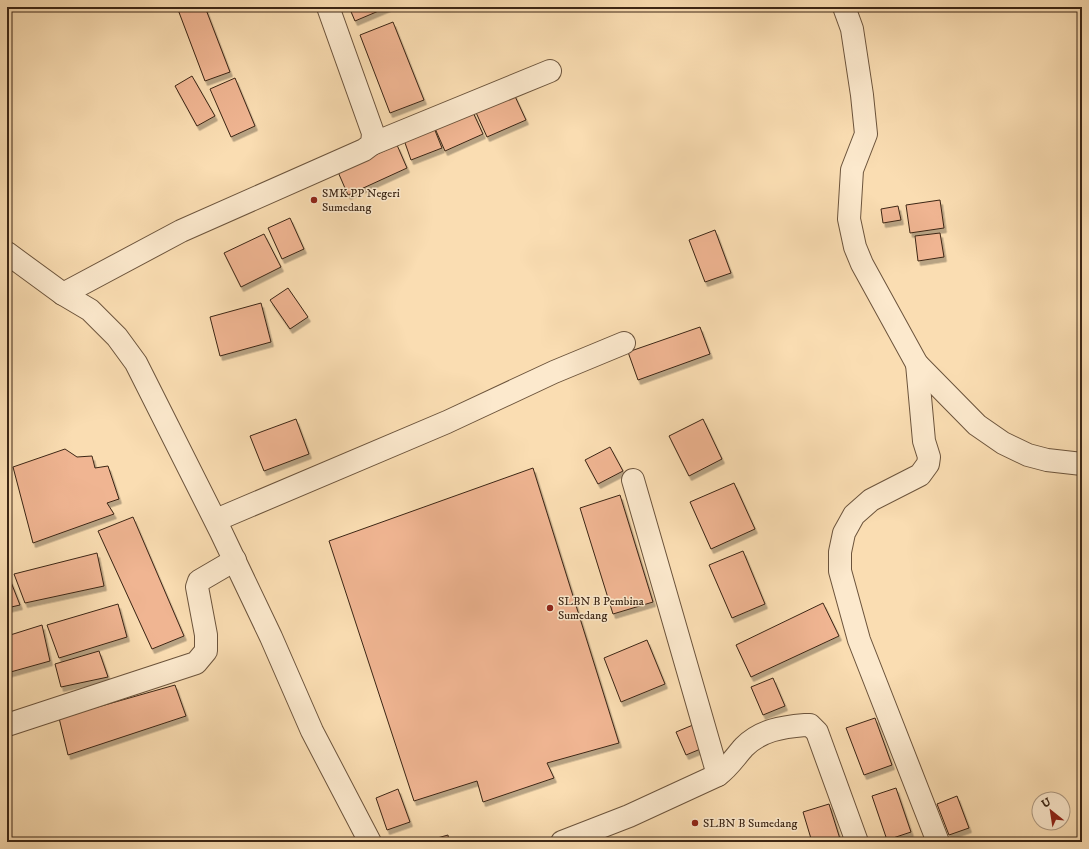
<svg xmlns="http://www.w3.org/2000/svg" width="1089" height="849" viewBox="0 0 1089 849" font-family="'IM FELL DW Pica',serif">
<style>
.building{fill:#f0b592;stroke:#3c2615;filter:url(#shadow)}
.lines{fill:none;stroke-linecap:round;stroke-linejoin:round}
.minor-casing{stroke:#6c543c;stroke-width:24}
.minor{stroke:#fce9cd;stroke-width:22}
.poi-dot{fill:#8f2418;stroke:#fce9cd;stroke-width:1.5}
.labels{text-anchor:middle;stroke-width:3;stroke-linejoin:round;paint-order:stroke}
.poi-label{font-size:12px;fill:#3c2615;stroke:#fce9cd;text-anchor:start}
</style>
<defs>
<filter id="shadow"><feDropShadow dx="2.5" dy="4.5" stdDeviation="0" flood-color="#0004"/></filter>
</defs>
<rect width="100%" height="100%" fill="#faddb2"/>
<filter id="stains"><feTurbulence type="fractalNoise" baseFrequency=".005" numOctaves="4"/><feColorMatrix values="0 0 0 0 .2 0 0 0 0 .09 0 0 0 0 .02 0 0 0 .5 -.17"/></filter>
<radialGradient id="worn" r=".72"><stop offset=".6" stop-color="#630" stop-opacity="0"/><stop offset="1" stop-color="#630" stop-opacity=".3"/></radialGradient>
<!-- building -->
<g class="building">
<path d="M177 7H205L230 72 205 81Z"/>
<path d="M349 7H388L355 21Z"/>
<path d="M393 22 424 100 390 113 360 35Z"/>
<path d="M192 76 215 116 197 126 175 86Z"/>
<path d="M235 78 255 126 231 137 210 89Z"/>
<path d="M513 92 526 120 487 137 474 108Z"/>
<path d="M471 108 483 134 445 151 433 124Z"/>
<path d="M434 128 442 148 411 160 404 140Z"/>
<path d="M397 145 407 168 348 195 338 172Z"/>
<path d="M940 200 944 228 910 233 906 205Z"/>
<path d="M898 206 901 220 883 223 881 209Z"/>
<path d="M290 218 304 249 282 259 268 228Z"/>
<path d="M715 230 731 273 705 282 689 240Z"/>
<path d="M940 233 944 257 918 261 915 236Z"/>
<path d="M264 234 281 267 241 287 224 253Z"/>
<path d="M288 288 308 317 290 329 270 300Z"/>
<path d="M261 303 271 342 220 356 210 317Z"/>
<path d="M700 327 710 354 638 380 628 352Z"/>
<path d="M296 419 309 454 264 471 250 436Z"/>
<path d="M703 419 722 459 689 476 669 436Z"/>
<path d="M610 447 623 471 598 484 585 460Z"/>
<path d="M65 449 77 457 92 456 95 468 108 466 119 499 107 503 114 514 33 543 13 467Z"/>
<path d="M533 468 619 743 547 763 554 778 483 802 477 781 414 801 329 541Z"/>
<path d="M734 483 755 529 711 549 690 502Z"/>
<path d="M620 495 653 602 613 614 580 508Z"/>
<path d="M133 517 184 636 152 649 98 531Z"/>
<path d="M743 551 765 604 732 618 709 565Z"/>
<path d="M97 553 104 586 25 603 14 574Z"/>
<path d="M7 572 20 605 7 608Z"/>
<path d="M823 603 839 636 751 677 736 645Z"/>
<path d="M118 604 127 637 59 658 47 625Z"/>
<path d="M42 625 50 661 7 673V636Z"/>
<path d="M647 640 665 684 621 702 604 658Z"/>
<path d="M99 651 108 677 61 687 55 664Z"/>
<path d="M773 678 785 706 763 715 751 687Z"/>
<path d="M175 685 186 716 68 755 59 718Z"/>
<path d="M875 718 892 765 864 775 846 728Z"/>
<path d="M693 725 703 748 686 755 676 732Z"/>
<path d="M896 788 911 832 887 840 872 796Z"/>
<path d="M398 789 410 822 387 830 376 798Z"/>
<path d="M957 796 969 828 949 835 937 804Z"/>
<path d="M829 804 841 842H812L803 812Z"/>
<path d="M448 835 449 842H423Z"/>
</g>
<g class="lines">
<!-- minor casing -->
<g class="minor-casing">
<g id="minor">
<path d="M844 7 852 29 862 95 866 134 852 170 849 219 855 247 862 264 917 364 977 425 1003 443 1028 455 1047 460 1082 464"/>
<path d="M372 144 550 71"/>
<path d="M7 253 63 294 90 310 117 337 136 363 221 532 271 637 312 731 370 842"/>
<path d="M63 294 181 231 364 150 372 144 373 133 328 7"/>
<path d="M917 364 924 441 929 457 928 464 920 475 871 500 854 515 844 533 840 552V571L859 640 938 842"/>
<path d="M633 480 718 775"/>
<path d="M216 520 447 422 554 372 624 343"/>
<path d="M7 725 196 663 206 651V635L197 587 199 581 235 560"/>
<path d="M562 842 629 816 718 775C729 767 735 757 744 747 761 730 782 727 805 725H810L817 732 857 842"/>
</g>
</g>
<!-- minor -->
<use href="#minor" class="minor"/>
</g>
<!-- markers -->
<g class="poi-dot">
<circle cx="314" cy="200" r="4"/>
<circle cx="550" cy="608" r="4"/>
<circle cx="695" cy="823" r="4"/>
</g>
<g class="labels">
<!-- poi labels -->
<g class="poi-label">
<text x="322" y="197">SMK PP Negeri<tspan x="322" dy="14">Sumedang</tspan></text>
<text x="558" y="605">SLBN B Pembina<tspan x="558" dy="14">Sumedang</tspan></text>
<text x="703" y="827">SLBN B Sumedang</text>
</g>
</g>
<!-- margin -->
<rect width="1089" height="849" fill="none" stroke="#faddb2" stroke-width="24"/>
<rect x="8" y="8" width="1073" height="833" fill="none" stroke="#3c2615" stroke-width="2"/>
<rect x="12" y="12" width="1065" height="825" fill="none" stroke="#3c2615"/>
<!-- north arrow -->
<g transform="translate(1051 811) rotate(330)"><circle r="19" fill="#fce9cd" stroke="#af9b83"/>
<path d="M0-3L7 15L0 10L-7 15Z" fill="#8f2418"/>
<text y="-6" font-size="11" font-weight="bold" text-anchor="middle" fill="#3c2615">U</text>
</g>
<rect width="100%" height="100%" filter="url(#stains)"/>
<rect width="100%" height="100%" fill="url(#worn)"/>
</svg>
